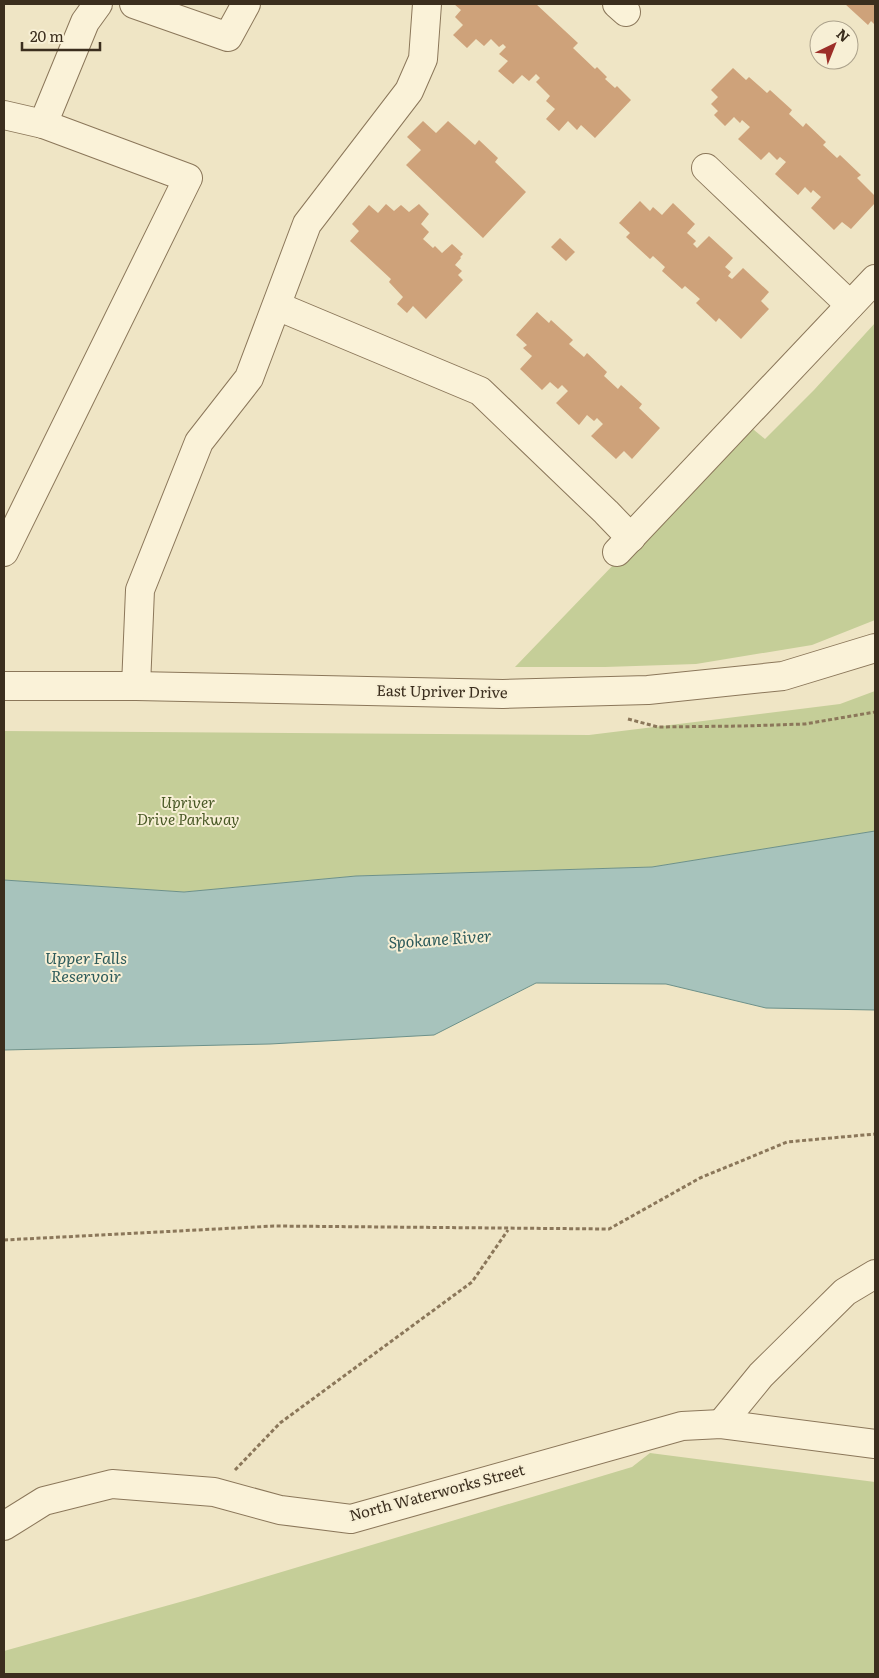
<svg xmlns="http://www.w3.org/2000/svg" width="879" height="1678" viewBox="0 0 879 1678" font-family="Literata,serif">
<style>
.green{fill:#c5ce98}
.water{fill:#a7c3bc;stroke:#6d918a}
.building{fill:#cea27a}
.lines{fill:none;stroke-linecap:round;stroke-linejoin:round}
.minor-casing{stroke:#8b775a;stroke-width:30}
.path{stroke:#8b775a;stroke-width:3;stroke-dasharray:4 2.5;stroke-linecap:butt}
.minor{stroke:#faf2d8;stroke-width:28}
.labels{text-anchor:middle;stroke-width:4;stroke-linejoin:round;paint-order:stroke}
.street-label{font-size:15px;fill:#3b2e1e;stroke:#f7efd5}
.park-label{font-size:15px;font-style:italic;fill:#485825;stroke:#f7efd5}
.water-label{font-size:16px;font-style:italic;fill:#2d5b5b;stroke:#f7efd5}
</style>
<rect width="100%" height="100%" fill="#efe5c5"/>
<!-- green -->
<g class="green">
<path d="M875 323V620L812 645 696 664 605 667H515L748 425 765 439 814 390Z"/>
<path d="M875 691V831L652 867 356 876 184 892 4 880V731L589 735 840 704Z"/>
<path d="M650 1453 875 1482V1674H4V1651L198 1597 632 1467Z"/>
</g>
<!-- water -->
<path class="water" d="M875 831V1010L766 1008 666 984 536 983 434 1035 270 1044 4 1050V880L184 892 356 876 652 867Z"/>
<!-- building -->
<g class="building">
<path d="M454 4H536L578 43 573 48 595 69 597 67 607 77 605 79 615 88 617 86 631 100 595 138 581 125 577 130 568 121 559 131 546 119 555 109 546 101 550 96 536 82 540 78 536 74 529 81 522 75 513 84 498 71 508 61 499 54 506 47 503 44 499 47 491 39 484 46 476 39 467 48 453 35 463 25 455 17 461 10Z"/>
<path d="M845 4H875V25L871 21 868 25Z"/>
<path d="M733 68 746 80 749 77 767 93 770 90 792 110 789 114 803 127 806 123 826 142 823 145 837 158 840 155 861 175 857 178 875 196V203L851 229 842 222 834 230 811 208 821 197 813 190 811 193 805 187 798 195 775 174 786 162 780 157 777 160 769 152 761 160 738 139 750 127 742 120 740 123 734 117 725 126 714 115 718 111 711 104 718 97 711 90Z"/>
<path d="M423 121 436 133 448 121 475 145 479 140 498 158 495 162 526 192 483 238 406 165 421 150 407 137Z"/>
<path d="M640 201 650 211 653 207 662 215 673 203 695 224 687 233 696 241 693 244 697 248 709 236 733 258 725 267 731 272 728 276 732 279 743 268 769 292 761 301 769 309 741 339 719 318 716 322 696 303 700 299 685 286 682 289 662 271 665 267 653 256 650 259 626 237 630 233 619 223Z"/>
<path d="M386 204 394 211 401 205 409 212 419 204 429 214 421 224 429 232 423 239 433 248 435 246 442 253 452 244 463 254 460 257 461 258 455 265 462 271 458 275 463 280 426 319 413 306 407 313 397 304 403 297 389 282 391 279 350 241 359 231 352 224 369 205 378 213Z"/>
<path d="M560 238 575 252 566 261 551 247Z"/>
<path d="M537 312 549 323 551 320 573 340 569 344 584 357 587 353 607 372 604 376 618 389 621 385 642 404 639 408 660 428 632 459 624 451 616 459 591 436 603 424 597 418 594 421 587 415 579 425 556 403 568 391 562 385 558 389 550 382 542 390 520 369 532 356 523 348 527 345 516 335Z"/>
</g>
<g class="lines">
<!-- minor casing -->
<g class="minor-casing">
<g id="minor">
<path d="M134 4 228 37 246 4"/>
<path d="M617 4 626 12"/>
<path d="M4 115 43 124 188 178 4 552"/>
<path d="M43 124 85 22 98 4"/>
<path d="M706 168 850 305"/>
<path d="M277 306 480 391 606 512 631 538"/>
<path d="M617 552 875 279"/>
<path d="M4 686H136L503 694 648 690 783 676 875 648"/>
<path d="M136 686 140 590 199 442 249 378 307 224 409 91 423 59 427 4"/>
<path d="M721 1424 761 1375 845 1292 875 1274"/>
<path d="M4 1526 44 1501 112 1484 214 1492 280 1510 351 1519 682 1426 721 1424 875 1444"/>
</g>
</g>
<!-- path -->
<g class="path">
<path d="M628 719 658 727 743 726 805 724 875 712"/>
<path d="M4 1240 274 1226 609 1229 700 1178 787 1142 875 1134"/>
<path d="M235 1470 280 1423 472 1282 508 1230"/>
</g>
<!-- minor -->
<use href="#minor" class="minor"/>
</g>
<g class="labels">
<!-- street labels -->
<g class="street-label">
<text transform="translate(442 692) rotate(1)" y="5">East Upriver Drive</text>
<text transform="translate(437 1493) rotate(-15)" y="5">North Waterworks Street</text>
</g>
<!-- park labels -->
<g class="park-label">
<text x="188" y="808">Upriver<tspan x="188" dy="17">Drive Parkway</tspan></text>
</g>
<!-- water labels -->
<g class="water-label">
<text transform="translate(440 939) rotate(-4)" y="6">Spokane River</text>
<text x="86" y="964">Upper Falls<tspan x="86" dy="18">Reservoir</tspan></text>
</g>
</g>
<!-- border -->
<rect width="879" height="1678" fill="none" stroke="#3b2e1e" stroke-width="10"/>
<!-- north arrow -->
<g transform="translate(834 45) rotate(43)"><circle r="24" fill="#f7efd5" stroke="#aca28c"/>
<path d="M0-4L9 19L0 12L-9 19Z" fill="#9c2e28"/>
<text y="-8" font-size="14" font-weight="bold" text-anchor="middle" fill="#3b2e1e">N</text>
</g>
<!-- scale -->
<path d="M22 42v8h78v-8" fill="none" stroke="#3b2e1e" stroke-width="2.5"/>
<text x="30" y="42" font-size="15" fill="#3b2e1e" stroke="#f7efd5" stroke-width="4" paint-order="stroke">20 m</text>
</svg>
